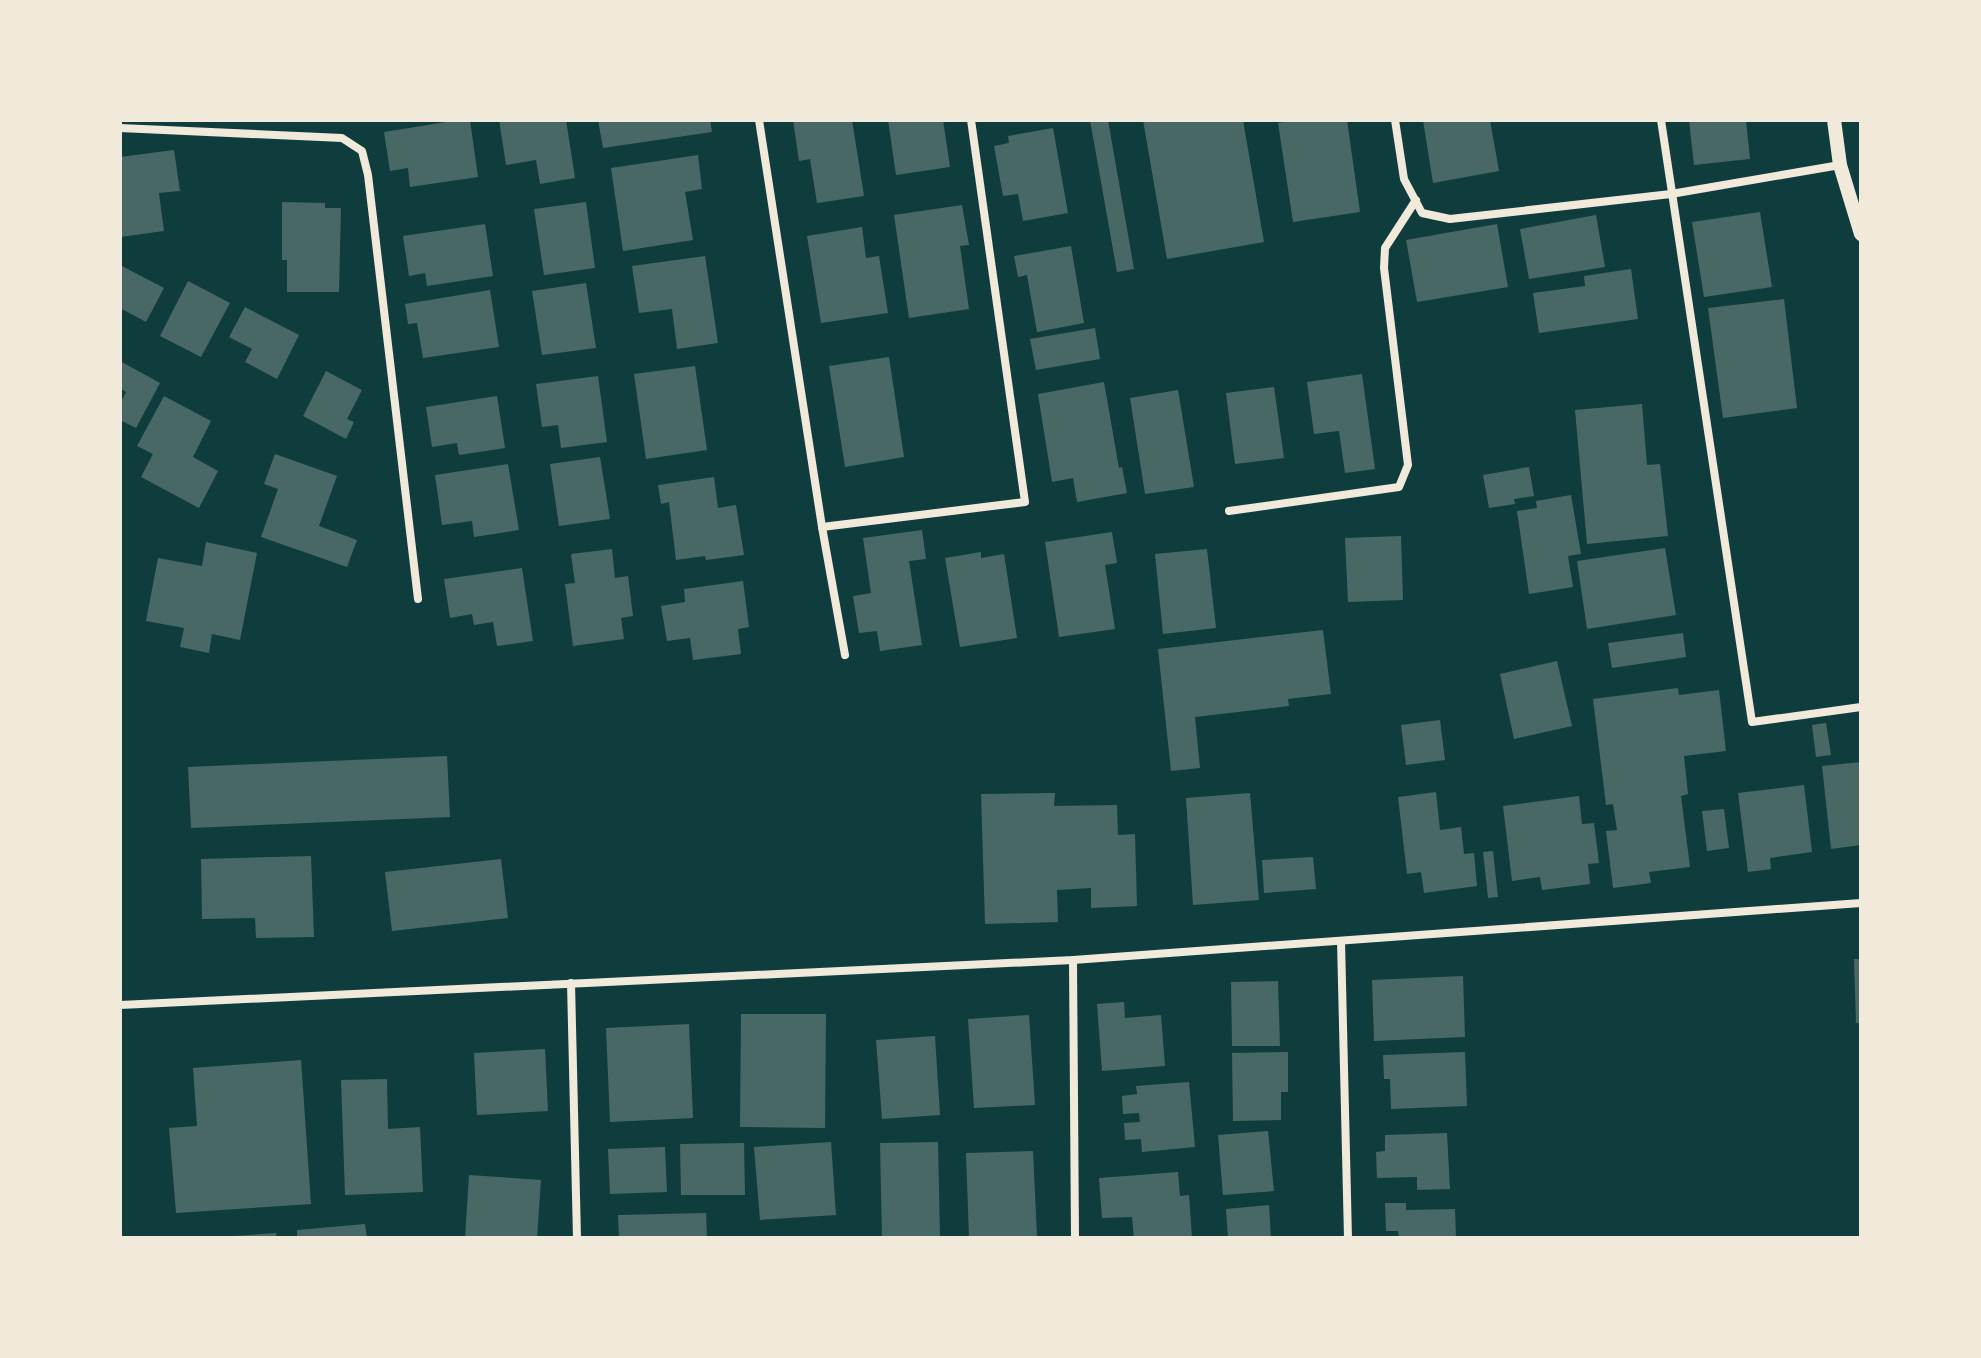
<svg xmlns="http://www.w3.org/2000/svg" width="1981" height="1358" viewBox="0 0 1981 1358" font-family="'DejaVu Sans',sans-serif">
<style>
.building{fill:#486865}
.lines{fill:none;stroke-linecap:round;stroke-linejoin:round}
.minor{stroke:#f1e9da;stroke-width:8}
.tertiary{stroke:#f1e9da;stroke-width:14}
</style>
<rect width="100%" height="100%" fill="#0f3d3e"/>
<!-- building -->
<g class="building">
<path d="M458 120H470L478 177 410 187 408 168 390 171 384 132Z"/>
<path d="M499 120H566L575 178 540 184 536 160 506 165Z"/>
<path d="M598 120H710L712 132 603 148Z"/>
<path d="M793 120H852L864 196 817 203 810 159 799 161Z"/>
<path d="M888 120H943L950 167 896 175Z"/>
<path d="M1090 120H1108L1134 269 1117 272Z"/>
<path d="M1143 120H1243L1264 242 1167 259Z"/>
<path d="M1298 120H1347L1360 212 1293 222 1278 123Z"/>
<path d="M1423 120H1490L1499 171 1433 183Z"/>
<path d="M1689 120H1746L1750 159 1694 165Z"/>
<path d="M1053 128 1068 213 1023 221 1018 194 1003 196 994 146 1009 143 1008 136Z"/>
<path d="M174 150 180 191 159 193 164 231 120 237V157Z"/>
<path d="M698 155 702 189 685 192 693 240 623 251 611 168Z"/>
<path d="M282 202 325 203V208H341L339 292H287V260H282Z"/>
<path d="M586 202 595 268 544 275 534 209Z"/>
<path d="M962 205 969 245 960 246 969 309 909 318 894 215Z"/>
<path d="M1760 212 1772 287 1704 297 1692 222Z"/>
<path d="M1596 215 1605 267 1529 279 1520 229Z"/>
<path d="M485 224 493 276 427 286 425 273 409 276 403 236Z"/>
<path d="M1497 224 1508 287 1417 302 1406 240Z"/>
<path d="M862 227 866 258 879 256 888 313 821 323 807 236Z"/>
<path d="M1071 246 1084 323 1037 332 1027 275 1018 277 1014 256Z"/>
<path d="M705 256 718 343 677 349 672 309 639 313 632 266Z"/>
<path d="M120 265 164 288 146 322 120 308Z"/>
<path d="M1631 269 1638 319 1539 333 1533 293 1585 286 1584 276Z"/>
<path d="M188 281 230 303 201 357 160 336Z"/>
<path d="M586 283 596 348 542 355 532 291Z"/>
<path d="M490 290 499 347 423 358 417 323 408 324 405 304Z"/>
<path d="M1784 299 1797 408 1723 418 1708 308Z"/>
<path d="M245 307 299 335 277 379 245 362 252 349 229 337Z"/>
<path d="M1095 328 1100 359 1036 370 1030 339Z"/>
<path d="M889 357 904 457 845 467 829 366Z"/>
<path d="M120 361 160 383 136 428 120 420V404L126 392 120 388Z"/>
<path d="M695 366 707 450 646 459 634 374Z"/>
<path d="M326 371 362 390 347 419 354 422 346 439 303 416Z"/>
<path d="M1362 374 1375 469 1345 473 1339 431 1314 434 1307 382Z"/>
<path d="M598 376 607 442 561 448 558 425 542 427 536 384Z"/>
<path d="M1104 382 1119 468 1122 467 1127 493 1077 502 1073 478 1052 482 1038 394Z"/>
<path d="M1274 387 1284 458 1235 464 1226 393Z"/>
<path d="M1178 390 1194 487 1145 494 1130 398Z"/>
<path d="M164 396 211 421 193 457 218 471 199 508 141 477 153 454 137 446Z"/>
<path d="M497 396 505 448 459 455 457 443 432 447 426 407Z"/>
<path d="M1642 404 1647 465 1660 464 1668 536 1587 544 1575 410Z"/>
<path d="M275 454 337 476 319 526 357 540 347 567 261 537 278 489 264 484Z"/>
<path d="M600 457 610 519 559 526 550 464Z"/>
<path d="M508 464 519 530 474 537 472 521 442 525 435 475Z"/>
<path d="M1529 467 1534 496 1514 499 1515 504 1489 508 1483 475Z"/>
<path d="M714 477 718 508 736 505 744 555 706 560 705 556 676 560 669 502 661 504 658 485Z"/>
<path d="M1571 495 1581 554 1568 556 1573 587 1529 594 1517 511 1537 508 1536 501Z"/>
<path d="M922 530 926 559 909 561 922 645 880 651 877 631 859 633 853 596 871 593 863 538Z"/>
<path d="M1112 532 1117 563 1105 565 1115 629 1059 637 1045 542Z"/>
<path d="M1401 536 1403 600 1348 602 1345 538Z"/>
<path d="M206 542 257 553 240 640 212 634 209 653 180 647 184 628 146 621 158 558 202 566Z"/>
<path d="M1665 548 1676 615 1587 629 1577 561Z"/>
<path d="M612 549 615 578 628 576 633 616 621 618 624 639 573 646 565 584 575 583 571 554Z"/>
<path d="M1207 549 1216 628 1163 634 1155 554Z"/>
<path d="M981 552V558L1004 554 1017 638 960 647 945 558Z"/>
<path d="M522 568 533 641 497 646 493 622 474 625 472 614 450 618 444 579Z"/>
<path d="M743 581 749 627 738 629 741 654 693 660 690 638 667 641 661 606 685 602 684 589Z"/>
<path d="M1323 630 1331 694 1288 699 1289 706 1195 717 1200 768 1171 771 1158 649Z"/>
<path d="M1683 633 1686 657 1612 668 1608 643Z"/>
<path d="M1557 661 1572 726 1514 739 1500 674Z"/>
<path d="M1678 688 1679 695 1719 690 1726 751 1684 756 1688 794 1681 796 1690 867 1649 872 1651 883 1613 888 1606 831 1617 830 1613 804 1606 805 1593 699Z"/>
<path d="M1440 720 1445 760 1406 765 1401 725Z"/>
<path d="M1826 723 1831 755 1816 757 1812 725Z"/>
<path d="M447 756 450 817 191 828 188 767Z"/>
<path d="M1861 762V845L1831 849 1822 766Z"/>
<path d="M1804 785 1812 852 1770 858 1771 869 1748 872 1738 793Z"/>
<path d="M1436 792 1440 830 1461 827 1464 854 1474 853 1477 886 1424 893 1421 872 1407 874 1398 797Z"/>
<path d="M1055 793 1054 806 1117 805 1118 835 1135 834 1137 906 1091 908V888L1057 890 1058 922 985 924 981 794Z"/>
<path d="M1250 793 1259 900 1193 905 1186 798Z"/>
<path d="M1579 796 1582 824 1594 823 1599 863 1588 864 1590 884 1542 890 1540 877 1512 881 1503 806Z"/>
<path d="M1724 809 1729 848 1707 851 1702 811Z"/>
<path d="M1493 851 1498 897 1488 898 1483 852Z"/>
<path d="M311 856 314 937 256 938 255 918 202 919 201 859Z"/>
<path d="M1313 857 1316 889 1264 893 1262 860Z"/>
<path d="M501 859 508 918 392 931 385 872Z"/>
<path d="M1854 959H1861V1023H1856Z"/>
<path d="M1463 976 1465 1037 1374 1041 1372 980Z"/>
<path d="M1278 981 1280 1046H1232L1231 982Z"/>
<path d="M1124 1002 1125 1018 1161 1015 1165 1066 1102 1071 1097 1004Z"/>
<path d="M741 1014H826L825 1128 740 1127Z"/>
<path d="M1029 1015 1035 1105 974 1108 968 1019Z"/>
<path d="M689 1024 693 1118 610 1122 606 1028Z"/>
<path d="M935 1036 940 1115 882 1119 876 1040Z"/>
<path d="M545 1049 548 1111 477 1115 474 1053Z"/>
<path d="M1288 1052V1092H1281V1120L1233 1121 1232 1053Z"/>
<path d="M1465 1052 1467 1106 1391 1109 1390 1079H1384L1383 1055Z"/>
<path d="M301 1060 311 1204 176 1213 169 1128 197 1126 193 1068Z"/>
<path d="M387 1079 388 1129 420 1127 423 1192 345 1195 341 1080Z"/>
<path d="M1189 1082 1195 1147 1142 1152 1141 1139 1125 1140 1124 1123 1140 1122 1139 1113 1123 1114 1122 1096 1137 1094 1136 1086Z"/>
<path d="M1268 1131 1274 1191 1223 1195 1218 1135Z"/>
<path d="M1447 1133 1450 1189 1417 1190V1177L1377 1178 1376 1152 1385 1151V1135Z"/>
<path d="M831 1142 836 1215 760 1220 754 1147Z"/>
<path d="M938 1142 940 1238H882L880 1143Z"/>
<path d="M744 1143 745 1195H681L680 1144Z"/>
<path d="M665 1147 667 1192 610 1194 608 1149Z"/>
<path d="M1033 1151 1037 1236 969 1238 966 1153Z"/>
<path d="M1178 1172 1180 1196 1189 1195 1192 1238H1134L1132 1217 1102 1218 1099 1178Z"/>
<path d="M469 1175 541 1180 537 1238H465Z"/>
<path d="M1385 1203H1406V1210L1455 1209 1456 1238H1399L1398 1231H1386Z"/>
<path d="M1269 1205 1271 1238H1228L1226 1209Z"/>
<path d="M706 1213 707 1238H619L618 1215Z"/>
<path d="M365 1224 367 1238H297V1230Z"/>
<path d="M276 1233 277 1238H236L235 1236Z"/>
</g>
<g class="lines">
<!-- minor -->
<g class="minor">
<path d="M759 120 822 527 845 655"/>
<path d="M1395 120 1404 179 1422 213 1450 219 1671 194 1840 165"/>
<path d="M1661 120 1752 722 1861 707"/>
<path d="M120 128 342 138 362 151 368 175 418 599"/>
<path d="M1229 511 1399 487 1408 465 1384 268 1385 248 1416 200"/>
<path d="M822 527 1025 502 971 120"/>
<path d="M1341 941 1348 1238"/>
<path d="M1073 960 1075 1238"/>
<path d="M571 983 577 1238"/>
<path d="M120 1005 1073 960 1861 903"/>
</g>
<!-- tertiary -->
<path class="tertiary" d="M1834 120 1840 165 1861 234"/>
</g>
<!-- border -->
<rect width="1981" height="1358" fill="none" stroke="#f1e9da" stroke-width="244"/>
</svg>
